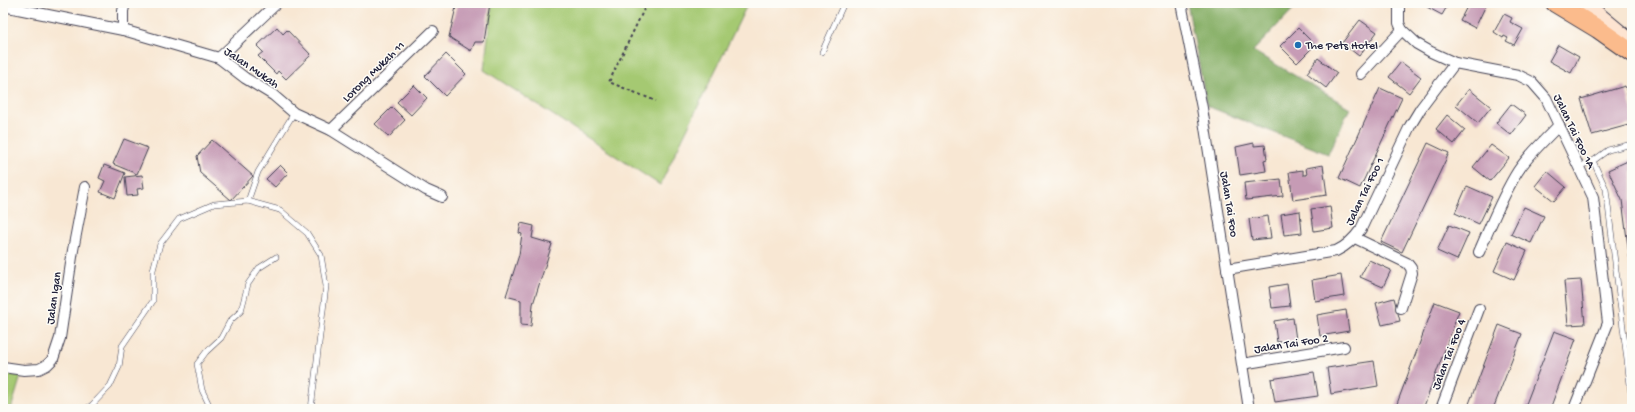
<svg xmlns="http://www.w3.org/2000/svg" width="1635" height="412" viewBox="0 0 1635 412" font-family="'Gochi Hand',sans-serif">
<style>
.green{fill:#a5c972;stroke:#647656}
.forest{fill:#84ad64;stroke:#536850}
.building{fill:#c69bb5}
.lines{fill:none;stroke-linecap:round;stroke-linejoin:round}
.lane-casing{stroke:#424052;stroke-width:6}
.street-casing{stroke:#424052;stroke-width:12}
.secondary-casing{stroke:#424052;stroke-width:16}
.highway-casing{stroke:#424052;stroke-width:20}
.path{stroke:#424052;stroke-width:2;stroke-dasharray:3 3;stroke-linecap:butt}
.lane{stroke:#fff;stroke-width:5}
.street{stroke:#fff;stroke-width:10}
.secondary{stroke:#fde4d1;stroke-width:14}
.highway{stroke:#fbbb8c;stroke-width:18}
.poi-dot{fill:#1f6fb2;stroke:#fdfcf7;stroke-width:1.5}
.labels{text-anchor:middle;stroke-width:3;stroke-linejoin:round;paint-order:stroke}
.poi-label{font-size:12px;fill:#22223b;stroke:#fdfcf7;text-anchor:start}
.street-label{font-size:12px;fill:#22223b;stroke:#fdfcf7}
</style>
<rect width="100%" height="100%" fill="#fdfcf7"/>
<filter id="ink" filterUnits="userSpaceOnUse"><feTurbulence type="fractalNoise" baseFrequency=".025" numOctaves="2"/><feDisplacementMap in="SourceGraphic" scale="8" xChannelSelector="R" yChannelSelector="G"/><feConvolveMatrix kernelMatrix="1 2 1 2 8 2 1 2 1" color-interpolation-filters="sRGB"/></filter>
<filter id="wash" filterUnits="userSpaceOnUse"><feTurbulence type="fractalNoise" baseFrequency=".012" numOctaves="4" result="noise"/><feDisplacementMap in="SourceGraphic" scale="16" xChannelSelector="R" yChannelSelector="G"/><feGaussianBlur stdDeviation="0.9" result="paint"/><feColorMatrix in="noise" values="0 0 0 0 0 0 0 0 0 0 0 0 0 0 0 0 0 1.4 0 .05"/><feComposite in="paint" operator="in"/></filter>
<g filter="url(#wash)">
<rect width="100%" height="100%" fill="#f8e7d3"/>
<!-- green -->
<g class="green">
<path d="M492 3H743L747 5 660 185 484 70Z"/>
<path d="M3 373 21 376 11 409H3Z"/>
</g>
<!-- forest -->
<path class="forest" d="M1187 3H1299L1253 51 1350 108 1328 154 1207 106Z"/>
<g id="blocks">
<!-- building -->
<g class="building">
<path d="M457 3H490L484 42H475L471 51 449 37Z"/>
<path d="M1429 3H1449L1442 15 1427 7Z"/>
<path d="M1469 3H1482L1486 5 1475 28 1460 20Z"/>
<path d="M1504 14 1512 18 1510 22 1523 29 1514 45 1506 41 1508 38 1504 36 1503 38 1494 32Z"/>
<path d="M1360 20 1377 32 1359 56 1342 43Z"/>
<path d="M277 27 283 34 287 30 311 55 286 79 278 71 276 74 258 56 263 52 257 46Z"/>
<path d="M1298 28 1315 45 1297 63 1280 46Z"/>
<path d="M1558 45 1579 57 1571 73 1549 61Z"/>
<path d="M446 54 466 74 445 96 425 76Z"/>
<path d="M1318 58 1337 73 1326 88 1307 73Z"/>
<path d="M1401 62 1421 77 1409 93 1389 77Z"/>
<path d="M414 85 427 98 411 115 397 102Z"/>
<path d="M1625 86 1632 110V124L1592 135 1581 99Z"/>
<path d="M1380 88 1402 98 1360 188 1339 178Z"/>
<path d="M1469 89 1491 107 1478 123 1456 105Z"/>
<path d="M1511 104 1526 115 1511 135 1496 123Z"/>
<path d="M392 107 405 120 389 137 375 124Z"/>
<path d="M1447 115 1465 130 1454 144 1436 129Z"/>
<path d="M124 139 148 148 137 174 113 164Z"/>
<path d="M212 140 253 176 231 200 200 173 197 156Z"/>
<path d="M1254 143V146L1265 145 1267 159 1264 160 1266 171 1240 175 1236 147Z"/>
<path d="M1428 143 1449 153 1402 252 1381 242Z"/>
<path d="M1491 145 1509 158 1490 181 1473 167Z"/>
<path d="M1632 159V270H1631L1622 200 1608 170Z"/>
<path d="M104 165 125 173 115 198 100 192 105 181 99 178Z"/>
<path d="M280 165 288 173 275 187 266 179Z"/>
<path d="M1323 165 1327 195 1293 200 1289 172 1303 170V175H1307L1306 168Z"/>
<path d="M1547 171 1566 187 1554 201 1535 186Z"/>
<path d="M142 175 144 188 137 189 138 195 127 196 125 177Z"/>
<path d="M1281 179 1283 196 1246 200 1244 183Z"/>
<path d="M1467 186 1492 197 1479 224 1455 213Z"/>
<path d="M1330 206 1333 228 1314 231 1311 209Z"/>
<path d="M1524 207 1544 216 1531 243 1511 234Z"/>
<path d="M1300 211 1302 233 1284 235 1281 214Z"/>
<path d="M1268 216 1271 238 1252 240 1249 219Z"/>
<path d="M521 223 534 226 532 238 552 244 533 304 531 326 521 325V300L506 296 519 255 522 234 519 233Z"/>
<path d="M1449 225 1469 233 1457 260 1437 251Z"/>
<path d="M1507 242 1527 251 1514 280 1494 271Z"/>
<path d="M1369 260 1391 270 1383 287 1360 277Z"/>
<path d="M1341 275 1344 296 1315 301 1312 280Z"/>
<path d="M1581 280 1585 324 1568 325 1564 281Z"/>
<path d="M1287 284 1290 306 1272 308 1269 287Z"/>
<path d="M1394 298 1400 321 1382 325 1376 303Z"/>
<path d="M1435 302 1459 311 1423 409H1395Z"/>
<path d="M1346 310 1349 331 1320 336 1317 315Z"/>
<path d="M1293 318 1296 340 1277 342 1274 321Z"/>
<path d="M1499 325 1522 334 1493 409H1467Z"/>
<path d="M1554 331 1576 339 1550 409H1524Z"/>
<path d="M1374 361 1378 386 1331 394 1327 368Z"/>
<path d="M1314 372 1318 396 1275 402 1271 379Z"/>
</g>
</g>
</g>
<g filter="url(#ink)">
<use href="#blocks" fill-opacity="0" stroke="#424052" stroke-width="1"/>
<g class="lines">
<!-- lane casing -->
<g class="lane-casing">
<g id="lane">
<path d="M822 52 844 3"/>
<path d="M1632 144 1608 150 1593 161 1606 189 1632 401"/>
<path d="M1578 167 1593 161"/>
<path d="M248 201 258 172 294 113"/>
<path d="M86 409 92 405 110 386 119 367 122 346 153 301V270L160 244 179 219 214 204 248 201 280 210 307 233 321 255 326 286 311 409"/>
<path d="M211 409 202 390 197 364 206 352 221 338 230 321 241 311 248 284 259 268 276 257"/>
</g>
</g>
<!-- street casing -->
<g class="street-casing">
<g id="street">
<path d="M1181 3 1202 108 1249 409"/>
<path d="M1399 3V23L1402 30 1417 44 1431 52 1455 63 1518 75 1532 82 1546 98 1593 197 1608 323 1574 409"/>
<path d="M3 6 123 30 219 58 245 78 273 95 294 113 331 130 426 190 442 197"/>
<path d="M123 30V11L125 3"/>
<path d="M219 58 277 3"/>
<path d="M1361 74 1402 30"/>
<path d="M331 130 433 31"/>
<path d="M1355 238 1407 263 1411 268 1412 273 1401 308"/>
<path d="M1479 252C1491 225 1502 196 1518 171 1529 154 1545 140 1559 125"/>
<path d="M1227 269 1336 251C1347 246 1354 239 1361 229L1410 126 1421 108 1455 63"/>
<path d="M1242 364 1344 347"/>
<path d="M3 367 24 370 39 369 47 365 53 359 60 338 73 250 85 187"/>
<path d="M1441 409 1479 309"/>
</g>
</g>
<!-- secondary casing -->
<g class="secondary-casing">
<path id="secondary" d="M1585 3 1632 42"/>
</g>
<!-- highway casing -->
<g class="highway-casing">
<path id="highway" d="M1555 3 1598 29 1632 53"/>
</g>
<!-- path -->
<path class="path" d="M647 3 609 82 656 101"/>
<!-- lane -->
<use href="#lane" class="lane"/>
<!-- street -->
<use href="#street" class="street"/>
<!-- secondary -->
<use href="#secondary" class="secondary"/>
<!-- highway -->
<use href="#highway" class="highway"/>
</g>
</g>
<!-- markers -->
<circle class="poi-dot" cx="1298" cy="45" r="4"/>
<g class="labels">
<!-- poi labels -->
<g class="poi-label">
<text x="1306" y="49">The Pets Hotel</text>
</g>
<!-- street labels -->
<g class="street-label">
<text transform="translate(252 67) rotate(34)" y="4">Jalan Mukah</text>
<text transform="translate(373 71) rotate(-44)" y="4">Lorong Mukah 11</text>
<text transform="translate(1575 131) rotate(64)" y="4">Jalan Tai Foo 1A</text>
<text transform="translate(1364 191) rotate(-64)" y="4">Jalan Tai Foo 1</text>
<text transform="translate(1230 204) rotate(81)" y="4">Jalan Tai Foo</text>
<text transform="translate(53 298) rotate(-82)" y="4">Jalan Igan</text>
<text transform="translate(1291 343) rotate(-9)" y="4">Jalan Tai Foo 2</text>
<text transform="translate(1448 354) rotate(-69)" y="4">Jalan Tai Foo 4</text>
</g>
</g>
<!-- margin -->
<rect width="1635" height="412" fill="none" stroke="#fdfcf7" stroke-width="16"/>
</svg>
